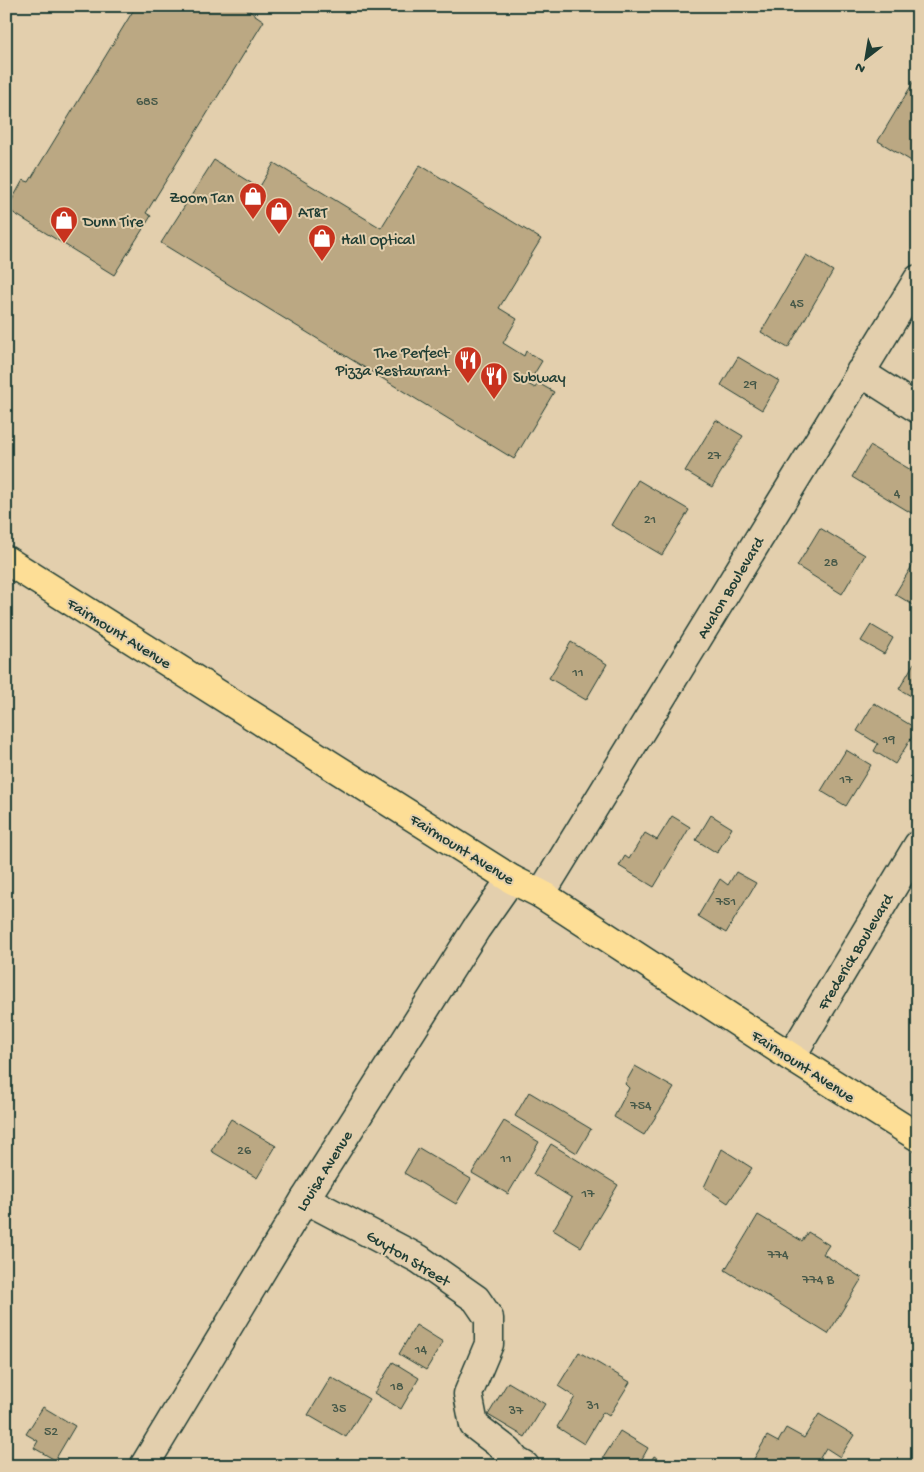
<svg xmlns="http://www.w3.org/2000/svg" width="924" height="1472" viewBox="0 0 924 1472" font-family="'Gochi Hand',sans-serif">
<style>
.building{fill:#bba883;stroke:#1f3d34}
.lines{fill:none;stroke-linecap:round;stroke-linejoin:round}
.minor-casing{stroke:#1f3d34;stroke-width:31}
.primary-casing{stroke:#1f3d34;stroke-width:31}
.minor{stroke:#e3cfad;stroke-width:28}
.primary{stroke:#fdde96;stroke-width:28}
.labels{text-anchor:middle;stroke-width:4;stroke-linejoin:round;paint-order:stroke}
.number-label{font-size:14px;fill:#465848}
.poi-label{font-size:16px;fill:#1f3d34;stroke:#e3cfad;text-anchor:start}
.street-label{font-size:16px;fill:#1f3d34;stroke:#e3cfad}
</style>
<rect width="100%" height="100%" fill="#e3cfad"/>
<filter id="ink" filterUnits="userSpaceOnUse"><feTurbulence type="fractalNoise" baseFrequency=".02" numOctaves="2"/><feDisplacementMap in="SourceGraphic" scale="10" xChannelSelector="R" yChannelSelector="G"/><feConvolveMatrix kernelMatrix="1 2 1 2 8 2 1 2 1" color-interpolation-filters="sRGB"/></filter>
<g filter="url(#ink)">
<!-- building -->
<g class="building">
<path d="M136 6H242L264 21 146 213 151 216 114 275 7 209 23 180 29 182Z"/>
<path d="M917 76 918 77V165L878 141Z"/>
<path d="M214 160 259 188 274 163 381 228 420 165 541 239 499 308 517 319 503 343 524 356 526 351 542 361 528 384 535 388 538 383 554 392 514 459 161 243Z"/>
<path d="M806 255 833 271 788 348 761 332Z"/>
<path d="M738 357 779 381 762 410 721 385Z"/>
<path d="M716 420 743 436 712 487 685 471Z"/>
<path d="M870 446 918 474V506L913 514 852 477Z"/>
<path d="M638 480 689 510 662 555 611 525Z"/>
<path d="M820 528 865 555 842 594 797 566Z"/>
<path d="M918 556V608L895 594Z"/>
<path d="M871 625 893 638 884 654 861 641Z"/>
<path d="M571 642 607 664 586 700 549 678Z"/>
<path d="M914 663 918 665V700L899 689Z"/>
<path d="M874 703 917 729 895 764 874 751 878 744 857 731Z"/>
<path d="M846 750 871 765 846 806 821 791Z"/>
<path d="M711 815 732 828 717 853 696 840Z"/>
<path d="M672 816 690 827 654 887 619 866 625 856 629 859 645 833 657 840Z"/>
<path d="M736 872 756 883 726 933 698 916 720 879 728 885Z"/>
<path d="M635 1066 674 1088 644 1135 614 1117 629 1088 625 1084Z"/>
<path d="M529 1092 591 1129 577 1153 515 1116Z"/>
<path d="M231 1119 276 1146 257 1178 211 1151Z"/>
<path d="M504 1121 539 1142 508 1194 472 1173Z"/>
<path d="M551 1144 618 1185 581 1247 553 1230 572 1198 533 1174Z"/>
<path d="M419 1148 471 1179 456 1204 404 1173Z"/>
<path d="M722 1149 752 1168 728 1203 704 1187Z"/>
<path d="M758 1215 802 1241 808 1232 829 1245 823 1254 862 1278 828 1334 725 1270Z"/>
<path d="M416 1325 443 1342 426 1370 399 1354Z"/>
<path d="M579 1352 630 1382 609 1416 603 1412 584 1444 557 1427 575 1397 558 1386Z"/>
<path d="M393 1362 419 1378 401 1409 374 1393Z"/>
<path d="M331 1377 369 1399 346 1437 308 1415Z"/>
<path d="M508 1382 545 1404 525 1437 488 1415Z"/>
<path d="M43 1407 75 1426 55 1460 34 1448 38 1441 26 1434Z"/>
<path d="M819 1414 854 1435 840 1457 826 1448 815 1466H796L783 1458 779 1466H750L767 1436 778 1442 786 1428 804 1438Z"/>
<path d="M620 1431 648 1448 638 1466H615L603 1458Z"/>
<path d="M7 1456 22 1466H6Z"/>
<path d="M654 1456 671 1466H648Z"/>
</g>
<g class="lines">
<!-- minor casing -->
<g class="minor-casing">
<g id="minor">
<path d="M860 372 918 409"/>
<path d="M541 894 918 279"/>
<path d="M791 1057 918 845"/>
<path d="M305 1199 419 1259 476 1299 489 1318V1344L468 1394 474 1425 508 1451 516 1461 525 1466"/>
<path d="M144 1466 305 1199 476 929 511 879"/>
</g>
</g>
<!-- primary casing -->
<g class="primary-casing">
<path id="primary" d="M6 560 511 879 541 894 791 1057 918 1137"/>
</g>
<!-- minor -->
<use href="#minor" class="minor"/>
<!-- primary -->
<use href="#primary" class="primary"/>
</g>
</g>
<!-- icons -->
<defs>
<g id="shop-pin" transform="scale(1.4375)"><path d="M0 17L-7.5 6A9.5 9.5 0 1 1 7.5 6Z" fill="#c8321e" stroke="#e3cfad"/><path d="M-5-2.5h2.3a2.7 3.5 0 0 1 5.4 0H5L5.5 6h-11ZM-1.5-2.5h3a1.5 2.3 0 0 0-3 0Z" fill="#fff"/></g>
<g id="restaurant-pin" transform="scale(1.4375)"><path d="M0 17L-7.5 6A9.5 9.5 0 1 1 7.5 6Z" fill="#c8321e" stroke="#e3cfad"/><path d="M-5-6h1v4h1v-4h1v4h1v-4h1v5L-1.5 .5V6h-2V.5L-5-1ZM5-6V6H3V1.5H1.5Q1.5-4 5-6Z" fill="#fff"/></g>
</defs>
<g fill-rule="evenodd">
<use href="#shop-pin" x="253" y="196"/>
<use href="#shop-pin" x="279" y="211"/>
<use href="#shop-pin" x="64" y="220"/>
<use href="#shop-pin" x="322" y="238"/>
<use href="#restaurant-pin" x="468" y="360"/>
<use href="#restaurant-pin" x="494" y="376"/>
</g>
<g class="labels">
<!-- number labels -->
<g class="number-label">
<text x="147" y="105">685</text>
<text x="797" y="307">45</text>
<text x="750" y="388">29</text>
<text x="714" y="459">27</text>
<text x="897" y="497">4</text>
<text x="650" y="523">21</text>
<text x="831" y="566">28</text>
<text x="578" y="676">11</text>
<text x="889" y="743">19</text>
<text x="846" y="783">17</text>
<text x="726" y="905">751</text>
<text x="641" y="1109">754</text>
<text x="244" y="1154">26</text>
<text x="506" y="1162">11</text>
<text x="588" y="1197">17</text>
<text x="778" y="1258">774</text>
<text x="818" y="1283">774 B</text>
<text x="421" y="1353">14</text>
<text x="397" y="1390">18</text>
<text x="593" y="1409">31</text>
<text x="339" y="1412">35</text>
<text x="516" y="1414">37</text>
<text x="51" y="1435">52</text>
</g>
<!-- poi labels -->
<g class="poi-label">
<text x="234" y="202" text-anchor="end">Zoom Tan</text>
<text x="298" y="217">AT&amp;T</text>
<text x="83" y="226">Dunn Tire</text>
<text x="341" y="244">Hall Optical</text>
<text x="449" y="357" text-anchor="end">The Perfect<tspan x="449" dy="18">Pizza Restaurant</tspan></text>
<text x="513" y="382">Subway</text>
</g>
<!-- street labels -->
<g class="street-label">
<text transform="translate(729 587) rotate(-59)" y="6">Avalon Boulevard</text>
<text transform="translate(120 632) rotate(32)" y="6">Fairmount Avenue</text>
<text transform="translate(463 848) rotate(32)" y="6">Fairmount Avenue</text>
<text transform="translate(854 951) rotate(-59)" y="6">Frederick Boulevard</text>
<text transform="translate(804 1065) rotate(33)" y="6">Fairmount Avenue</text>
<text transform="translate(323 1170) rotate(-58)" y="6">Louisa Avenue</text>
<text transform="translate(409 1257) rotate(31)" y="6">Guyton Street</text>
</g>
</g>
<!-- margin -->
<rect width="924" height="1472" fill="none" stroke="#e3cfad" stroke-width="25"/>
<rect x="12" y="12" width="899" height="1447" fill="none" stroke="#1f3d34" stroke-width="2" filter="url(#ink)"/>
<!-- north arrow -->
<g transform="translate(866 58) rotate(211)" stroke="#e3cfad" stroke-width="4" paint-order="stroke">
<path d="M0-4L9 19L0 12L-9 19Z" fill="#1f3d34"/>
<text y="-8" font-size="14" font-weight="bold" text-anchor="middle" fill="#1f3d34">N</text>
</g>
</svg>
